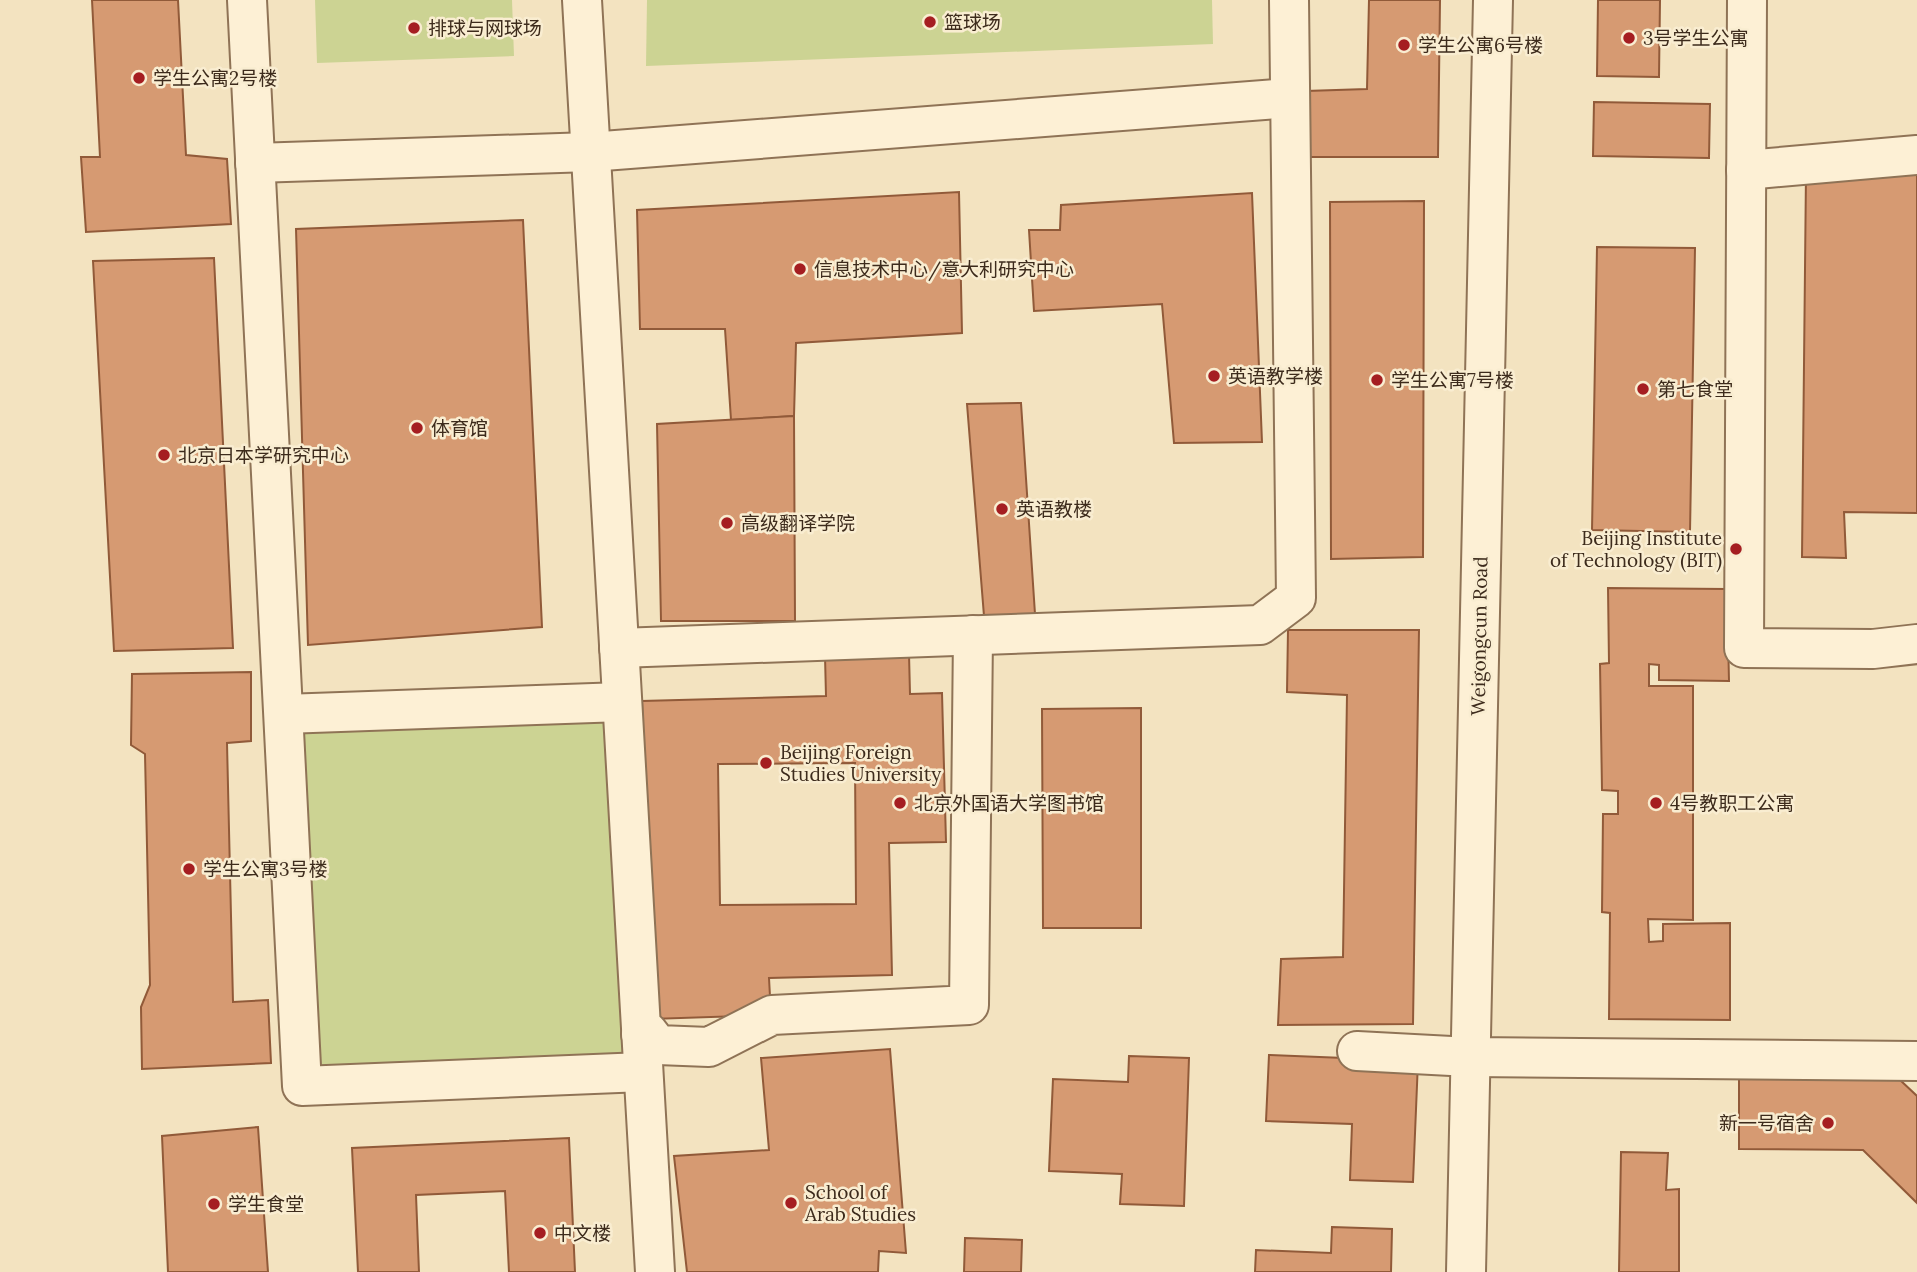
<svg xmlns="http://www.w3.org/2000/svg" width="1917" height="1272" viewBox="0 0 1917 1272" font-family="Lora,'Noto Sans SC',serif">
<style>
.green{fill:#ccd393}
.building{fill:#d69a72;stroke:#915a39;stroke-width:2;fill-rule:evenodd}
.lines{fill:none;stroke-linecap:round;stroke-linejoin:round}
.minor-casing{stroke:#8f7356;stroke-width:42}
.minor{stroke:#fdf0d5;stroke-width:38}
.poi-dot{fill:#a51e21;stroke:#f9edd1;stroke-width:2.5}
.labels{text-anchor:middle;stroke-width:5;stroke-linejoin:round;paint-order:stroke}
.poi-label{font-size:19px;fill:#3d2b1c;stroke:#f9edd1;text-anchor:start}
.street-label{font-size:19px;fill:#3d2b1c;stroke:#f9edd1}
</style>
<rect width="100%" height="100%" fill="#f3e3c0"/>
<!-- green -->
<g class="green">
<path d="M315 0H512L514 56 317 63Z"/>
<path d="M647 0H1212L1213 44 646 66Z"/>
<path d="M613 712 633 1066 310 1076 294 723Z"/>
</g>
<!-- building -->
<g class="building">
<path d="M92 0H178L186 155 227 159 231 224 86 232 81 157H100Z"/>
<path d="M1369 0H1440L1438 157H1303L1306 91 1367 89Z"/>
<path d="M1598 0H1660L1659 77 1597 76Z"/>
<path d="M1594 102 1710 104 1709 158 1593 156Z"/>
<path d="M1806 173H1917V513L1844 512 1846 558 1802 557Z"/>
<path d="M959 192 962 333 796 343 794 416 731 420 725 329H640L637 210Z"/>
<path d="M1252 193 1262 442 1174 443 1162 304 1034 311 1029 230H1060L1061 205Z"/>
<path d="M1424 201 1423 557 1331 559 1330 202Z"/>
<path d="M523 220 542 627 308 645 296 229Z"/>
<path d="M1597 247 1695 248 1690 532 1592 530Z"/>
<path d="M214 258 233 648 114 651 93 261Z"/>
<path d="M1021 403 1035 614 984 616 967 404Z"/>
<path d="M794 416 795 621H661L657 424Z"/>
<path d="M1608 588 1727 589 1729 681 1659 680V665L1649 664V686H1693V920L1648 919 1649 942 1663 941V924L1730 923V1020L1609 1019 1610 913 1602 912 1603 814H1618V791L1602 790 1600 664 1609 663Z"/>
<path d="M1288 630H1419L1413 1024 1278 1025 1281 959 1343 957 1347 695 1287 692Z"/>
<path d="M909 654 910 694 942 693 946 842 889 843 892 975 769 978 771 1015 651 1019 642 701 826 696 825 656ZM855 763 856 904 720 905 718 764Z"/>
<path d="M251 672V741L227 743 233 1002 268 1000 271 1063 142 1069 141 1007 150 985 145 754 131 745 132 674Z"/>
<path d="M1141 708V928H1043L1042 709Z"/>
<path d="M890 1049 906 1253 879 1251 878 1272H687L674 1156 769 1150 761 1058Z"/>
<path d="M1269 1055 1418 1061 1413 1182 1350 1180 1352 1124 1266 1121Z"/>
<path d="M1129 1056 1189 1058 1184 1206 1120 1204 1122 1174 1049 1171 1053 1079 1128 1082Z"/>
<path d="M1739 1076 1899 1079 1917 1096V1203L1863 1150 1739 1149Z"/>
<path d="M258 1127 268 1272H168L162 1136Z"/>
<path d="M569 1138 575 1272H509L505 1191 416 1195 419 1272H358L352 1148Z"/>
<path d="M1621 1152 1668 1153 1666 1190 1679 1189V1272H1619Z"/>
<path d="M1332 1227 1392 1229 1391 1272H1255L1256 1250 1331 1253Z"/>
<path d="M965 1238 1022 1240 1021 1272H964Z"/>
</g>
<g class="lines">
<!-- minor casing -->
<g class="minor-casing">
<g id="minor">
<path d="M247 0 302 1086 643 1072"/>
<path d="M582 0 655 1272"/>
<path d="M1747 0 1744 648 1873 649 1917 644"/>
<path d="M255 163 590 152 1290 98"/>
<path d="M1746 170 1917 155"/>
<path d="M619 648 1260 625 1296 598 1289 0"/>
<path d="M284 714 622 702"/>
<path d="M641 1034 648 1032 658 1045 709 1047 772 1015 969 1005 973 635"/>
<path d="M1357 1051 1470 1057 1917 1061"/>
<path d="M1466 1272 1493 0"/>
</g>
</g>
<!-- minor -->
<use href="#minor" class="minor"/>
</g>
<!-- markers -->
<g class="poi-dot">
<circle cx="930" cy="22" r="7"/>
<circle cx="414" cy="28" r="7"/>
<circle cx="1629" cy="38" r="7"/>
<circle cx="1404" cy="45" r="7"/>
<circle cx="139" cy="78" r="7"/>
<circle cx="800" cy="269" r="7"/>
<circle cx="1214" cy="376" r="7"/>
<circle cx="1377" cy="380" r="7"/>
<circle cx="1643" cy="389" r="7"/>
<circle cx="417" cy="428" r="7"/>
<circle cx="164" cy="455" r="7"/>
<circle cx="1002" cy="509" r="7"/>
<circle cx="727" cy="523" r="7"/>
<circle cx="1736" cy="549" r="7"/>
<circle cx="766" cy="763" r="7"/>
<circle cx="900" cy="803" r="7"/>
<circle cx="1656" cy="803" r="7"/>
<circle cx="189" cy="869" r="7"/>
<circle cx="1828" cy="1123" r="7"/>
<circle cx="791" cy="1203" r="7"/>
<circle cx="214" cy="1204" r="7"/>
<circle cx="540" cy="1233" r="7"/>
</g>
<g class="labels">
<!-- poi labels -->
<g class="poi-label">
<text x="944" y="29">篮球场</text>
<text x="428" y="35">排球与网球场</text>
<text x="1643" y="45">3号学生公寓</text>
<text x="1418" y="52">学生公寓6号楼</text>
<text x="153" y="85">学生公寓2号楼</text>
<text x="814" y="276">信息技术中心/意大利研究中心</text>
<text x="1228" y="383">英语教学楼</text>
<text x="1391" y="387">学生公寓7号楼</text>
<text x="1657" y="396">第七食堂</text>
<text x="431" y="435">体育馆</text>
<text x="178" y="462">北京日本学研究中心</text>
<text x="1016" y="516">英语教楼</text>
<text x="741" y="530">高级翻译学院</text>
<text x="1722" y="545" text-anchor="end">Beijing Institute<tspan x="1722" dy="22">of Technology (BIT)</tspan></text>
<text x="780" y="759">Beijing Foreign<tspan x="780" dy="22">Studies University</tspan></text>
<text x="914" y="810">北京外国语大学图书馆</text>
<text x="1670" y="810">4号教职工公寓</text>
<text x="203" y="876">学生公寓3号楼</text>
<text x="1814" y="1130" text-anchor="end">新一号宿舍</text>
<text x="805" y="1199">School of<tspan x="805" dy="22">Arab Studies</tspan></text>
<text x="228" y="1211">学生食堂</text>
<text x="554" y="1240">中文楼</text>
</g>
<!-- street labels -->
<g class="street-label">
<text transform="translate(1479 636) rotate(-89)" y="7">Weigongcun Road</text>
</g>
</g>
</svg>
